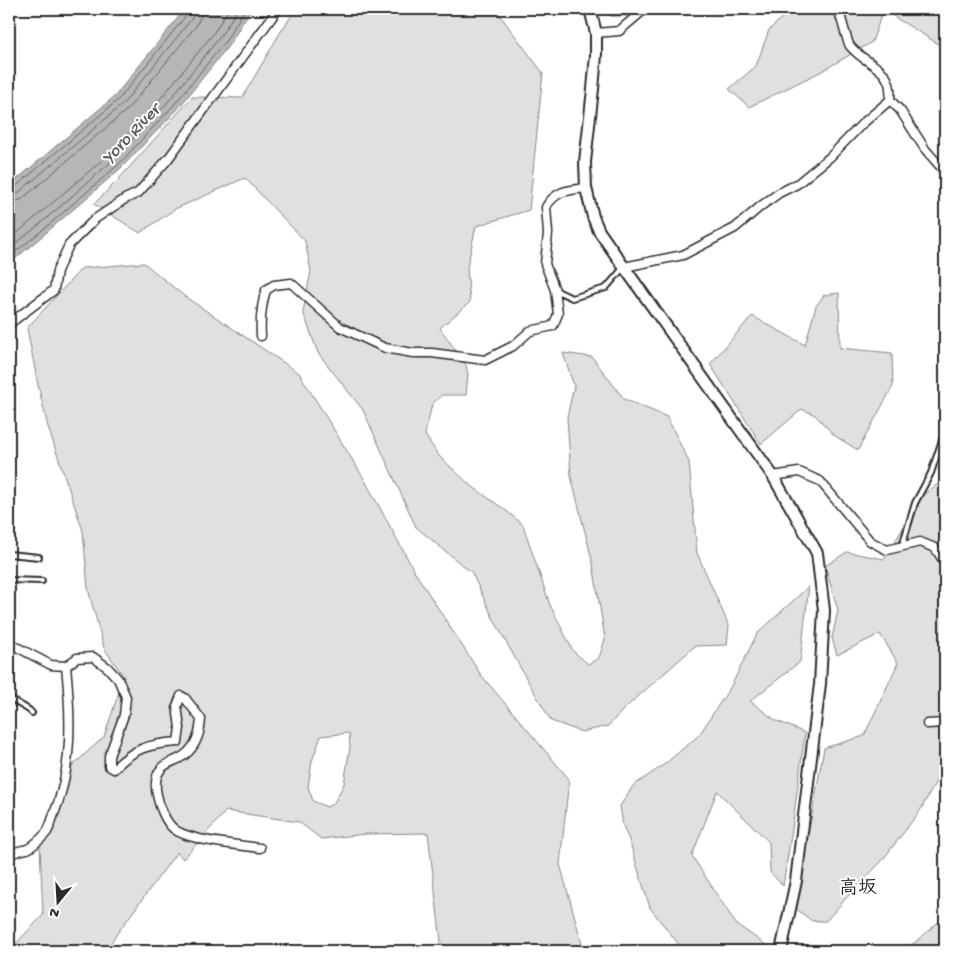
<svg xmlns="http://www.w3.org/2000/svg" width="954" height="960" viewBox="0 0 954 960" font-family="'Gochi Hand','Klee One',sans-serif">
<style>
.green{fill:#e0e0e0;stroke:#868686;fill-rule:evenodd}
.water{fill:#b6b6b6;stroke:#7e7e7e}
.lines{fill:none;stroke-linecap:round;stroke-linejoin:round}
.shore{stroke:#636363;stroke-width:1}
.service-casing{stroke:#2b2b2b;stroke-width:8}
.minor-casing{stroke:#2b2b2b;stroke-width:11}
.tertiary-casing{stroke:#2b2b2b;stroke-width:14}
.service{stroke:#fff;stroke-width:4}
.minor{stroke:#fff;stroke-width:8}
.tertiary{stroke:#fff;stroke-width:10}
.labels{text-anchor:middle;stroke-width:4;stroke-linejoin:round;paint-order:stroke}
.water-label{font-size:18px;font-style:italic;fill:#5c5c5c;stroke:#fff}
.quarter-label{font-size:19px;font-weight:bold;fill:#2b2b2b;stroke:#fff}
</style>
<rect width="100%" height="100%" fill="#fff"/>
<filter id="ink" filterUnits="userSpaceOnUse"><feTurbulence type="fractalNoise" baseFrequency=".02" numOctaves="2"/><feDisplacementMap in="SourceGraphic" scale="10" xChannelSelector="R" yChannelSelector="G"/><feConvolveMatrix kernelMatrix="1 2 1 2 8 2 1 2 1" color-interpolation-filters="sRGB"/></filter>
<g filter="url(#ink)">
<!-- green -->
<g class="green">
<path d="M296 9H495L543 73 529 210 476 226 467 268 470 302 440 328 466 365 468 374 466 395H442L432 404 425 435 439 456 470 485 508 512 523 525 550 605 573 651 588 664 599 658 605 639 593 564 571 476 567 417 574 386 563 353 592 357 624 399 667 417 689 462 697 553 729 626 727 645 695 646 624 709 608 726 582 732 551 721 525 676 493 618 472 573 416 527 363 410 318 353 303 312 311 271 305 241 245 178 175 209 140 233 94 204 118 180 192 97 242 98 280 33Z"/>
<path d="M604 9H649L636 16H611Z"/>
<path d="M791 9H945V48L883 10 872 42 822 71 749 107 729 89 756 66 769 30Z"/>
<path d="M144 263 184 296 299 373 363 477 416 574 481 675 569 779 560 864 584 951H449L441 942 428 833 366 834 321 839 299 822 226 811 183 859 177 852 116 935 106 951H9L43 915 40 846 73 765 104 737 124 677 104 648 88 589 83 531 48 427 38 385 27 328 82 268ZM349 733 350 747 344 784 334 803 327 807 313 801 308 787 312 761 321 736Z"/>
<path d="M839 293 840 348 892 353 893 386 858 450 835 436 815 415 802 409 761 444 710 364 752 316 805 345 816 306 824 295Z"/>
<path d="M945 479V516L938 523 945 537V765L920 811 881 862 849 895 826 921H812L795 908 824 748 864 736 898 663 880 634 837 655 832 638 838 610 825 566 847 552 884 559 924 494Z"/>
<path d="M809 586 800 662 750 701 775 720 805 733 792 829 783 886 770 872 769 842 717 791 692 856 736 924 772 949 771 951H684L650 908 629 840 623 826 620 806 633 786 665 764 699 735 731 686 757 634Z"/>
<path d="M945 916V951H902L917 941Z"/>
</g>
<!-- water -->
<path class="water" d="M184 9H251L229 45 177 110 120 169 47 232 9 264V186L115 96 180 15Z"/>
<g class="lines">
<!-- shore -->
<g class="shore">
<path d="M9 189 14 188 119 99 184 18 188 12V9"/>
<path d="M9 195H13L18 193 123 104 190 21 194 15V9"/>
<path d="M9 203 15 202 22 199 128 109 196 26 201 16 202 9"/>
<path d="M9 240 107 156 162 97 213 34 229 9"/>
<path d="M9 249 40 224 112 161 168 102 219 38 238 9"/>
<path d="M9 257 44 229 117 166 173 106 225 42 245 9"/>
</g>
<!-- service casing -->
<g class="service-casing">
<g id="service">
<path d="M555 290 572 298 606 288 623 268"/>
<path d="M902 546 915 503 931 473 945 431"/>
<path d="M9 554 39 557"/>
<path d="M9 580 42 581"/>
<path d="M9 698 29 710 32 713"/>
</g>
</g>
<!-- minor casing -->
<g class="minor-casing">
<g id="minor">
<path d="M596 33 619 31 645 9"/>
<path d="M890 100 900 110 925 149 945 172"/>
<path d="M624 267 683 255 735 228 761 206 779 193 797 184 830 157 862 124 890 100C894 66 867 67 850 46 847 42 841 16 838 9"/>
<path d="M9 324 54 290 57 271 69 245 95 219 125 199 138 193 168 159 278 9"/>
<path d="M261 336C260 320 261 306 266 290L274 285 291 283 340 327 385 348 413 353H432L485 360 513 346 530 331 553 326 558 314 555 290 545 264 548 233 546 207C556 190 569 190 586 188"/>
<path d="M773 476 799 472 820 481 870 541 887 550 920 542 935 548 945 563"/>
<path d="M9 643 51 665 66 666 77 658 93 657 107 667 118 679 126 697 124 715 109 756V766L114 769C133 748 150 744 178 742L180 728 177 706 181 696 185 698 201 719C200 735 195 750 180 758 175 761 167 763 163 767 155 774 155 786 157 795 159 806 166 823 174 829 189 841 240 845 260 848"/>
<path d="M927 724 945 723"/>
<path d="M9 856C14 851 20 851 27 849 31 848 44 836 47 832 50 827 52 820 54 814 73 767 71 716 66 666"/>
</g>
</g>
<!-- tertiary casing -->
<g class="tertiary-casing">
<path id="tertiary" d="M590 9 596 33V55L593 89 585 162 586 188 593 217 599 231 624 267 773 476 817 553 824 610 820 684 796 881 781 951"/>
</g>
<!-- service -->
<use href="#service" class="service"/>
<!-- minor -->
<use href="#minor" class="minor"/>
<!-- tertiary -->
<use href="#tertiary" class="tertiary"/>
</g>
</g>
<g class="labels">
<!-- water labels -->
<g class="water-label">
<text transform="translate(130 133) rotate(-46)" y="6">Yoro River</text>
</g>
<!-- quarter labels -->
<g class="quarter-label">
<text x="858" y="893">高坂</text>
</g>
</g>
<!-- margin -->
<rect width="954" height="960" fill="none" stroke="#fff" stroke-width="30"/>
<rect x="15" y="15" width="924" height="930" fill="none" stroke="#2b2b2b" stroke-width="2" filter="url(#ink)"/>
<!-- north arrow -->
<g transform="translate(58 902) rotate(198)" stroke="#ffffff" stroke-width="4" paint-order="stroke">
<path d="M0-4L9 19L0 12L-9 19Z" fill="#2b2b2b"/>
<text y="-8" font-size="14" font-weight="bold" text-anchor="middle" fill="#2b2b2b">N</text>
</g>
</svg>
